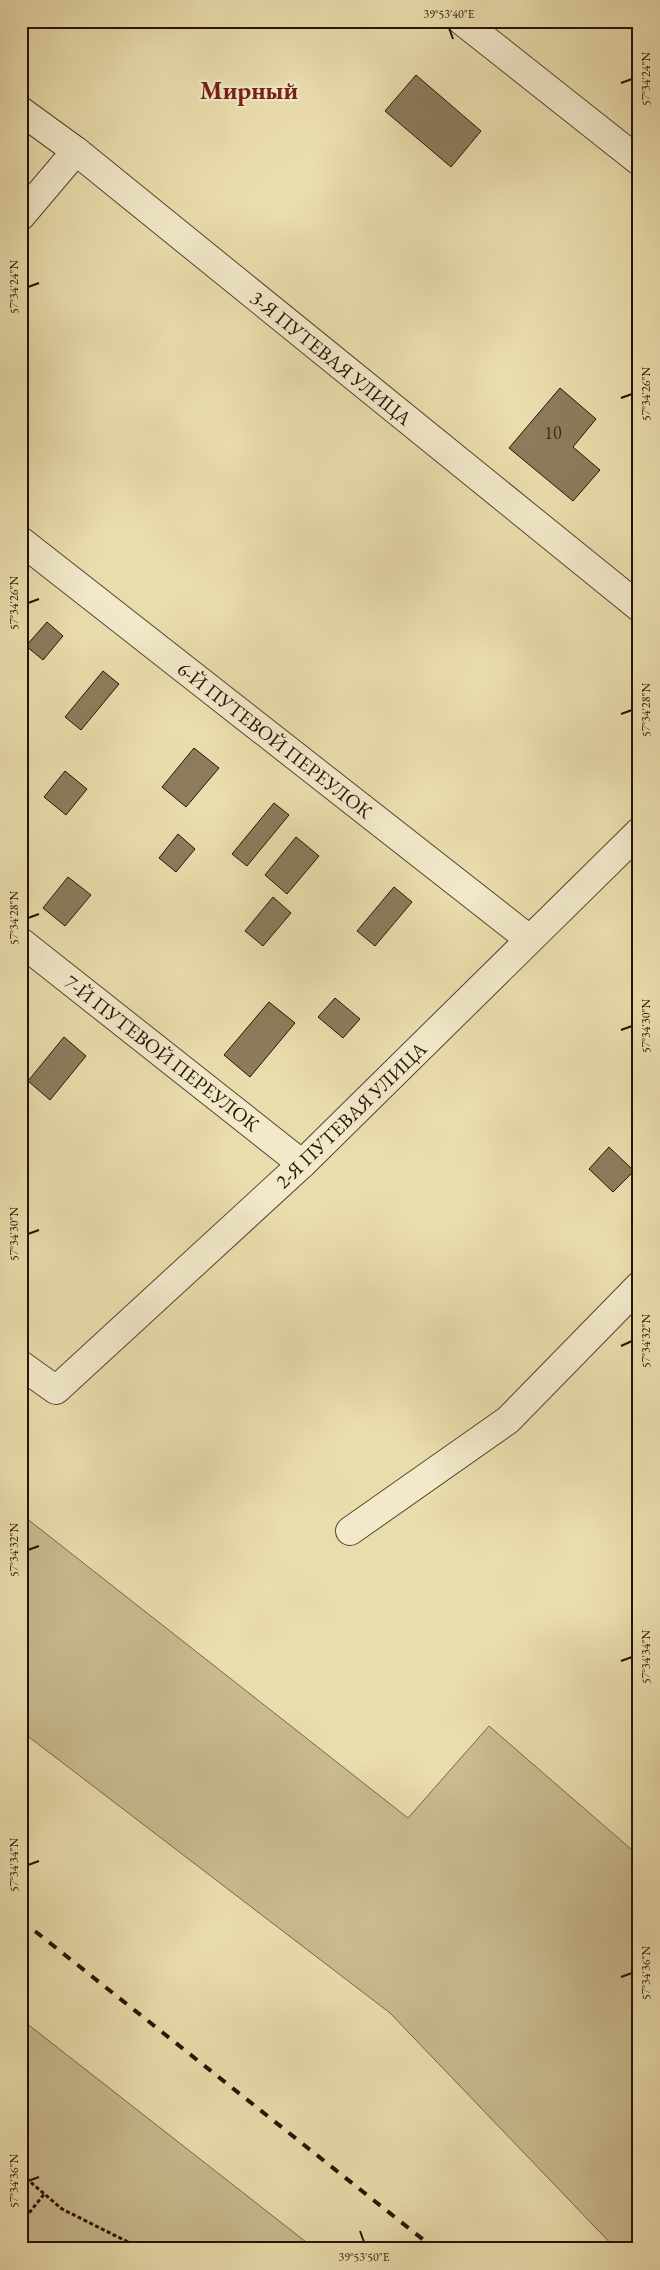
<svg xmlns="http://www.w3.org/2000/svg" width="660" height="2270" viewBox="0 0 660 2270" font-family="'EB Garamond',serif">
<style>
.green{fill:#c9ba90;stroke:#78664a}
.building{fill:#8c7c5c;stroke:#261204}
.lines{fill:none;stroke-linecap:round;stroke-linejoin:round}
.minor-casing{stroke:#57452e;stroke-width:30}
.path{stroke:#261204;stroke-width:3;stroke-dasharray:4 2.5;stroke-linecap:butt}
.minor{stroke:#f1e9ca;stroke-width:28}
.rail{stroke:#261204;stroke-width:4;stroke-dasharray:9 9;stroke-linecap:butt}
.ticks{fill:none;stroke:#261204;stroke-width:2}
.labels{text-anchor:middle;stroke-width:4.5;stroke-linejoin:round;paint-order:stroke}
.number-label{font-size:18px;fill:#402c1a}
.street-label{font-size:20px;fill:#261204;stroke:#f1e9ca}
.district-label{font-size:25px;font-weight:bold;fill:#7a1f14;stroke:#f1e9ca}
.neatline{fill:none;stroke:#261204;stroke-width:2}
.ticks-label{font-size:12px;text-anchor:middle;fill:#261204}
</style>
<rect width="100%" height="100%" fill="#eaddad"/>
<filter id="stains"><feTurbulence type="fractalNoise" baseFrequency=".004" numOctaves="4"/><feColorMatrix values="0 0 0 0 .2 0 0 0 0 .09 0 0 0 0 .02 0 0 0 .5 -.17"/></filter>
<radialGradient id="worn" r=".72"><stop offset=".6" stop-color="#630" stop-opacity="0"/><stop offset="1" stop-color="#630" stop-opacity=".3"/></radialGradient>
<!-- green -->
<g class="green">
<path d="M21 1514 408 1818 489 1726 639 1856V2249H616L390 2013 21 1731Z"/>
<path d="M21 2019 315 2249H21Z"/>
</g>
<!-- building -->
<g class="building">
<path d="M256 21H272L266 29Z"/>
<path d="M416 75 481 131 451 167 385 111Z"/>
<path d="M560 388 596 419 573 447 600 470 573 501 509 448Z"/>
<path d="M47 622 63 636 43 660 26 646Z"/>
<path d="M103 671 119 684 81 730 65 717Z"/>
<path d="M194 748 219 768 186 807 162 787Z"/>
<path d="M65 771 87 789 66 815 44 797Z"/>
<path d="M21 789 29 795 21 805Z"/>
<path d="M274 803 289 815 247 866 232 854Z"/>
<path d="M178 834 195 849 176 872 159 858Z"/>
<path d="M296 837 319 856 287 894 265 875Z"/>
<path d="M68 877 91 895 65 926 43 908Z"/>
<path d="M394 887 412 902 375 946 357 931Z"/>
<path d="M273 897 291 913 263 946 245 931Z"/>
<path d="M335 998 360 1019 343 1038 318 1017Z"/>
<path d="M269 1002 295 1023 250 1077 224 1055Z"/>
<path d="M64 1037 86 1056 50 1100 28 1081Z"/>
<path d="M609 1147 634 1171 613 1192 589 1169Z"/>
</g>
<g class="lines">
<!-- minor casing -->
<g class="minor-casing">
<g id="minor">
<path d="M462 21 639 161"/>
<path d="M21 111 76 151 639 607"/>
<path d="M21 216 76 151"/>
<path d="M21 541 529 939"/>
<path d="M21 942 302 1164"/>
<path d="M21 1365 56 1390 302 1164 639 832"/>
<path d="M350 1531 508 1420 639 1286"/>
</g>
</g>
<!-- path -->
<g class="path">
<path d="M21 2174 62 2209 130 2243 134 2249"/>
<path d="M21 2223 45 2193"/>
</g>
<!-- minor -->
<use href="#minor" class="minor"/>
<!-- rail -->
<path class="rail" d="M21 1920 435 2249"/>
</g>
<!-- ticks -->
<path class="ticks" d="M449 28 453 39M621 83 632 79M28 287 39 283M621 398 632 394M28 603 39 599M621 714 632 710M28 918 39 914M621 1030 632 1026M28 1234 39 1230M621 1346 632 1341M28 1550 39 1546M621 1661 632 1657M28 1865 39 1861M621 1977 632 1973M28 2181 39 2177M360 2231 364 2242"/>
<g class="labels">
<!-- number labels -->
<g class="number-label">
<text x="553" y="439">10</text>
</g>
<!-- street labels -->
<g class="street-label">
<text transform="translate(331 358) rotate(39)" y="7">3-Я ПУТЕВАЯ УЛИЦА</text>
<text transform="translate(275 740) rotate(38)" y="7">6-Й ПУТЕВОЙ ПЕРЕУЛОК</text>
<text transform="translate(162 1053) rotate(38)" y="7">7-Й ПУТЕВОЙ ПЕРЕУЛОК</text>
<text transform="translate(351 1115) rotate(-44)" y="7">2-Я ПУТЕВАЯ УЛИЦА</text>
</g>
<!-- district labels -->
<g class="district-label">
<text x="249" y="99">Мирный</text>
</g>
</g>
<!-- margin -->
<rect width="660" height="2270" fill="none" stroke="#eaddad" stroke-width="55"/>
<rect x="28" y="28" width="604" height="2214" class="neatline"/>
<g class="ticks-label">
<text x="449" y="18">39°53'40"E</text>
<text transform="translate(646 79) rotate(-90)" y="4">57°34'24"N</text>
<text transform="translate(14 287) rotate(-90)" y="4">57°34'24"N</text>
<text transform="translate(646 394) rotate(-90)" y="4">57°34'26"N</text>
<text transform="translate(14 603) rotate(-90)" y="4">57°34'26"N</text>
<text transform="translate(646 710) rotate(-90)" y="4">57°34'28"N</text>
<text transform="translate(14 918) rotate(-90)" y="4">57°34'28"N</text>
<text transform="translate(646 1026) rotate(-90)" y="4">57°34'30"N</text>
<text transform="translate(14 1234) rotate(-90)" y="4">57°34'30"N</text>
<text transform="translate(646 1341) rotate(-90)" y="4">57°34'32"N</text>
<text transform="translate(14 1550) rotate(-90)" y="4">57°34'32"N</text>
<text transform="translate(646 1657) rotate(-90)" y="4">57°34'34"N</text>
<text transform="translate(14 1865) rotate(-90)" y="4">57°34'34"N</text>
<text transform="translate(646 1973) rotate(-90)" y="4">57°34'36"N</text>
<text transform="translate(14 2181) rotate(-90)" y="4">57°34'36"N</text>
<text x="364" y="2261">39°53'50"E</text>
</g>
<rect width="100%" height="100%" filter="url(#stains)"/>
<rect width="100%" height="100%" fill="url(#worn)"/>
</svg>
